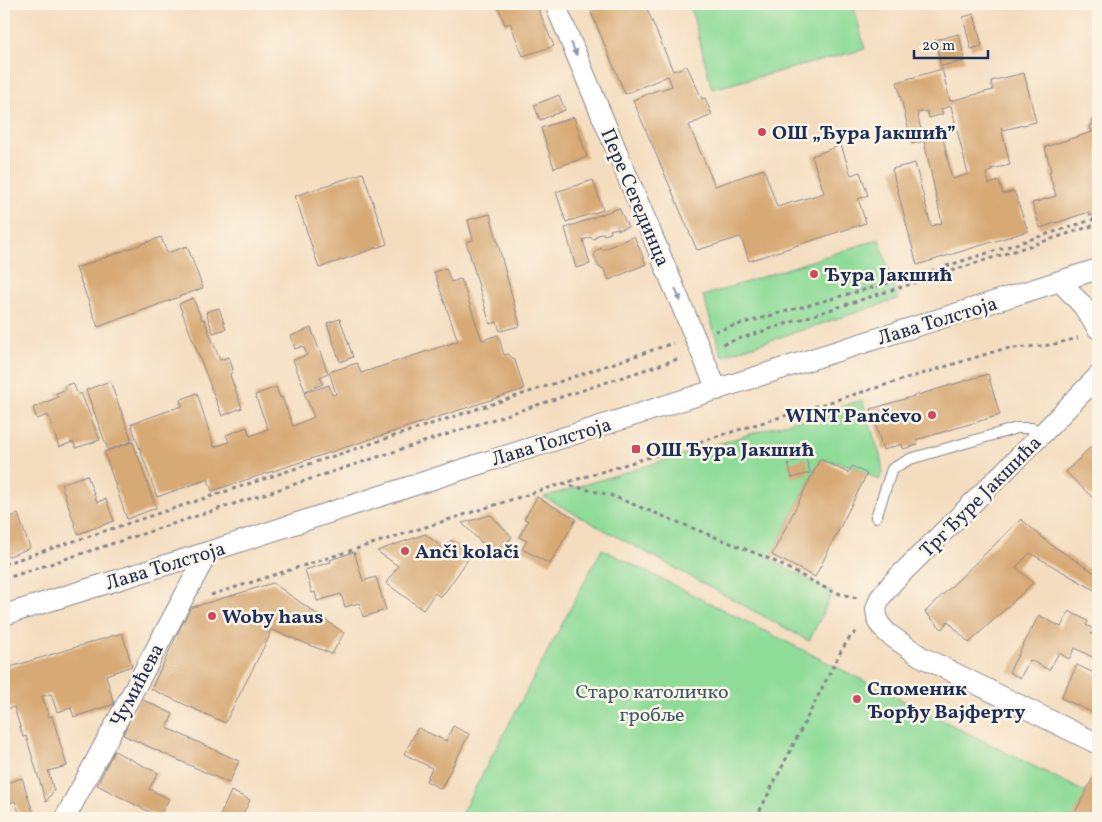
<svg xmlns="http://www.w3.org/2000/svg" width="1102" height="822" viewBox="0 0 1102 822" font-family="Vollkorn,serif">
<style>
.green{fill:#8fdc99;stroke:#55867c}
.building{fill:#d7a974;fill-rule:evenodd}
.lines{fill:none;stroke-linecap:round;stroke-linejoin:round}
.lane-casing{stroke:#88868e;stroke-width:12}
.street-casing{stroke:#88868e;stroke-width:22}
.path{stroke:#88868e;stroke-width:3;stroke-dasharray:4 4;stroke-linecap:butt}
.lane{stroke:#fff;stroke-width:10}
.street{stroke:#fff;stroke-width:20}
.oneway{fill:#8d97ae}
.poi-dot{fill:#d1495b;stroke:#fcf5e5;stroke-width:2}
.labels{text-anchor:middle;stroke-width:5;stroke-linejoin:round;paint-order:stroke}
.poi-label{font-size:20px;font-weight:bold;fill:#1b2f5e;stroke:#fcf5e5;text-anchor:start}
.street-label{font-size:20px;fill:#1b2f5e;stroke:#fcf5e5}
.park-label{font-size:20px;fill:#385a6d;stroke:#fcf5e5}
</style>
<rect width="100%" height="100%" fill="#fcf5e5"/>
<filter id="ink" filterUnits="userSpaceOnUse"><feTurbulence type="fractalNoise" baseFrequency=".02" numOctaves="2"/><feDisplacementMap in="SourceGraphic" scale="10" xChannelSelector="R" yChannelSelector="G"/><feConvolveMatrix kernelMatrix="1 2 1 2 8 2 1 2 1" color-interpolation-filters="sRGB"/></filter>
<filter id="wash" filterUnits="userSpaceOnUse"><feTurbulence type="fractalNoise" baseFrequency=".0096" numOctaves="4" result="noise"/><feDisplacementMap in="SourceGraphic" scale="20" xChannelSelector="R" yChannelSelector="G"/><feGaussianBlur stdDeviation="1.12" result="paint"/><feColorMatrix in="noise" values="0 0 0 0 0 0 0 0 0 0 0 0 0 0 0 0 0 1.4 0 .05"/><feComposite in="paint" operator="in"/></filter>
<g filter="url(#wash)">
<rect width="100%" height="100%" fill="#f4ddbf"/>
<!-- green -->
<g class="green">
<path d="M706 4H853L865 49 712 89 691 8Z"/>
<path d="M879 239 898 299 722 356 703 296Z"/>
<path d="M862 400 880 455 883 473 879 480 852 466 820 459 770 559 833 592 809 641 544 497Z"/>
<path d="M602 549 1097 798 1087 818H459Z"/>
</g>
<g id="blocks">
<!-- building -->
<g class="building">
<path d="M386 4H400L388 9Z"/>
<path d="M497 4H536L554 46 523 56 510 23 505 25Z"/>
<path d="M611 4H645L673 71 687 66 702 99 705 98 712 115 689 125 715 186 764 169 777 207 824 193 812 156 841 145 851 175 860 172 868 195 858 199 866 223 749 261 741 237 697 250 633 100 660 89V90L672 86 668 76 625 94 591 12Z"/>
<path d="M974 14 982 46 971 49 963 17Z"/>
<path d="M959 34 965 61 941 66 935 40Z"/>
<path d="M942 69 950 101 993 90 991 81 1024 73 1036 122 1003 130 1001 127 1010 165 991 169 992 171 986 173 989 184 999 181 1003 194 1014 191 1028 231 917 265 892 169 915 163 931 226 942 223 924 141 912 144 897 82ZM951 106 968 174 952 179 942 133 923 138 917 113 927 111 929 118 943 114 941 109Z"/>
<path d="M559 95 565 110 540 120 534 105Z"/>
<path d="M574 117 587 157 554 168 541 128Z"/>
<path d="M1098 117V213L1090 216 1089 212 1040 228 1032 203 1056 196 1049 172 1051 171 1045 147 1092 132 1090 125 1094 124 1092 119Z"/>
<path d="M363 173 387 244 319 268 295 196Z"/>
<path d="M593 180 603 210 566 222 556 192Z"/>
<path d="M619 208 628 227 618 230V228L610 230 611 233 604 235 603 233 596 236V238L592 239 591 237 583 240 590 264 576 268 565 228Z"/>
<path d="M490 214 520 326 500 331 497 322 490 324 466 242 473 240 468 220Z"/>
<path d="M634 236 646 264 609 280 604 269 599 267 594 255 597 250 601 248 602 250Z"/>
<path d="M161 237 167 253 187 246 203 288 98 327 76 268Z"/>
<path d="M446 268 451 282 461 279 482 340 498 335 504 355 508 354 515 360 524 389 212 491 208 479 157 497 131 424 182 406 180 400 197 393 214 447 229 442 226 435 247 427 250 436 268 429 255 395 276 387 280 398 282 397 293 426 314 417 304 393 329 385 332 395 336 394 329 372 357 363 361 373 458 341 434 272Z"/>
<path d="M193 298 202 320 204 319 220 360 229 357 233 369 230 375 242 408 222 416 179 304Z"/>
<path d="M219 308 226 329 213 333 206 312Z"/>
<path d="M340 319 353 357 340 362 327 323Z"/>
<path d="M311 328 328 373 320 377 323 384 305 391 293 360 307 355 303 346 295 349 291 336Z"/>
<path d="M988 374 1000 415 916 440 918 445 903 449 902 444 883 450 871 409Z"/>
<path d="M110 381 132 441 108 450 86 390Z"/>
<path d="M73 383 78 395 81 393 100 440 76 448 73 442 59 447 48 415 37 419 33 408 58 397 56 393 65 390 64 386Z"/>
<path d="M1098 439V493L1094 499 1066 472Z"/>
<path d="M133 442 156 508 127 519 104 452Z"/>
<path d="M806 458 810 473 792 478 788 463Z"/>
<path d="M820 459 848 473 852 466 867 474 815 577 772 555Z"/>
<path d="M87 475 97 502 106 499 114 521 78 534 61 484Z"/>
<path d="M537 497 576 519 550 564 522 549 527 541 519 537 528 521 524 519Z"/>
<path d="M18 514 30 548 4 558V519Z"/>
<path d="M491 515 512 537 494 555 462 523Z"/>
<path d="M1021 519 1050 544 1098 575V592L1030 553 1016 567 1033 583 969 643 948 621 942 629 925 612Z"/>
<path d="M425 534 444 549 451 540 471 555 446 591 440 597 435 593 423 610 386 583 398 566 377 551Z"/>
<path d="M354 552 363 581 376 577 386 610 363 617 359 603 345 607 341 594 317 601 315 592 312 593 305 570 331 562 330 560Z"/>
<path d="M273 583 344 633 332 654 270 629 269 637 225 723 151 689 190 608Z"/>
<path d="M1098 605V618L1093 614Z"/>
<path d="M1069 611 1088 621 1086 625 1094 629 1091 634 1098 638V660L1075 648 1069 659 1059 653 1049 670 1030 660 1020 678 1009 672 1039 615 1061 627Z"/>
<path d="M122 633 132 666 106 675 114 704 74 717 71 708 57 712 51 694 42 696 49 717 52 716 67 766 48 771 54 790 46 802 26 736 23 737 14 707 4 710V669Z"/>
<path d="M1077 665 1098 675V715L1061 698Z"/>
<path d="M139 698 173 714 167 728 239 761 229 783 123 735Z"/>
<path d="M4 719 8 732 4 734Z"/>
<path d="M453 726 469 734 441 789 426 781 432 768 404 754 418 728 446 741Z"/>
<path d="M114 751 158 773 149 789 169 799 159 817 97 785Z"/>
<path d="M1097 770H1098V818H1072Z"/>
<path d="M22 778 29 800 35 818H21L15 801 4 805V784Z"/>
<path d="M231 791 250 800 241 818H219Z"/>
</g>
</g>
</g>
<g filter="url(#ink)">
<use href="#blocks" fill-opacity="0" stroke="#88868e" stroke-width="1"/>
<g class="lines">
<!-- lane casing -->
<g class="lane-casing">
<path id="lane" d="M876 517 892 469 910 459 1017 428H1032L1043 433"/>
</g>
<!-- street casing -->
<g class="street-casing">
<g id="street">
<path d="M555 4 717 390"/>
<path d="M1060 281 1083 306 1098 329"/>
<path d="M1098 376 1043 433 893 582 880 598 876 609 878 622 887 633 920 656 1098 744"/>
<path d="M4 615 208 552 470 467 1098 269"/>
<path d="M65 818 208 552"/>
</g>
</g>
<!-- path -->
<g class="path">
<path d="M715 331 921 274 1098 218"/>
<path d="M723 344 1098 224"/>
<path d="M563 484 610 495 770 559 833 592 857 598"/>
<path d="M4 564 538 389 673 343"/>
<path d="M4 579 681 358"/>
<path d="M211 595 542 490 1003 349 1051 345 1078 338"/>
<path d="M756 818 841 651 851 636 857 631"/>
</g>
<!-- lane -->
<use href="#lane" class="lane"/>
<!-- street -->
<use href="#street" class="street"/>
</g>
<!-- one-way arrows -->
<defs><path id="oneway-solid" d="M-6-.8H1V-3.2L6.5 0L1 3.2V.8H-6Z" transform="scale(1.25)"/></defs>
<g class="oneway">
<use href="#oneway-solid" transform="translate(574 49) rotate(67)"/>
<use href="#oneway-solid" transform="translate(678 295) rotate(68)"/>
</g>
</g>
<!-- markers -->
<g class="poi-dot">
<circle cx="762" cy="132" r="5"/>
<circle cx="814" cy="274" r="5"/>
<circle cx="932" cy="415" r="5"/>
<rect x="631" y="444" width="10" height="10" rx="2.5"/>
<circle cx="405" cy="551" r="5"/>
<circle cx="212" cy="616" r="5"/>
<circle cx="857" cy="699" r="5"/>
</g>
<g class="labels">
<!-- poi labels -->
<g class="poi-label">
<text x="772" y="139">ОШ „Ђура Јакшић”</text>
<text x="824" y="281">Ђура Јакшић</text>
<text x="922" y="422" text-anchor="end">WINT Pančevo</text>
<text x="646" y="456">ОШ Ђура Јакшић</text>
<text x="415" y="558">Anči kolači</text>
<text x="222" y="623">Woby haus</text>
<text x="867" y="695">Споменик<tspan x="867" dy="23">Ђорђу Вајферту</tspan></text>
</g>
<!-- street labels -->
<g class="street-label">
<text transform="translate(636 197) rotate(67)" y="7">Пере Сегединца</text>
<text transform="translate(937 320) rotate(-17)" y="7">Лава Толстоја</text>
<text transform="translate(551 441) rotate(-17)" y="7">Лава Толстоја</text>
<text transform="translate(980 496) rotate(-45)" y="7">Трг Ђуре Јакшића</text>
<text transform="translate(165 565) rotate(-17)" y="7">Лава Толстоја</text>
<text transform="translate(136 685) rotate(-62)" y="7">Чумићева</text>
</g>
<!-- park labels -->
<g class="park-label">
<text x="652" y="698">Старо католичко<tspan x="652" dy="23">гробље</tspan></text>
</g>
</g>
<!-- margin -->
<rect width="1102" height="822" fill="none" stroke="#fcf5e5" stroke-width="20"/>
<!-- scale -->
<path d="M914 50v8h74v-8" fill="none" stroke="#1b2f5e" stroke-width="2.5"/>
<text x="922" y="50" font-size="15" fill="#1b2f5e" stroke="#fcf5e5" stroke-width="4" paint-order="stroke">20 m</text>
</svg>
